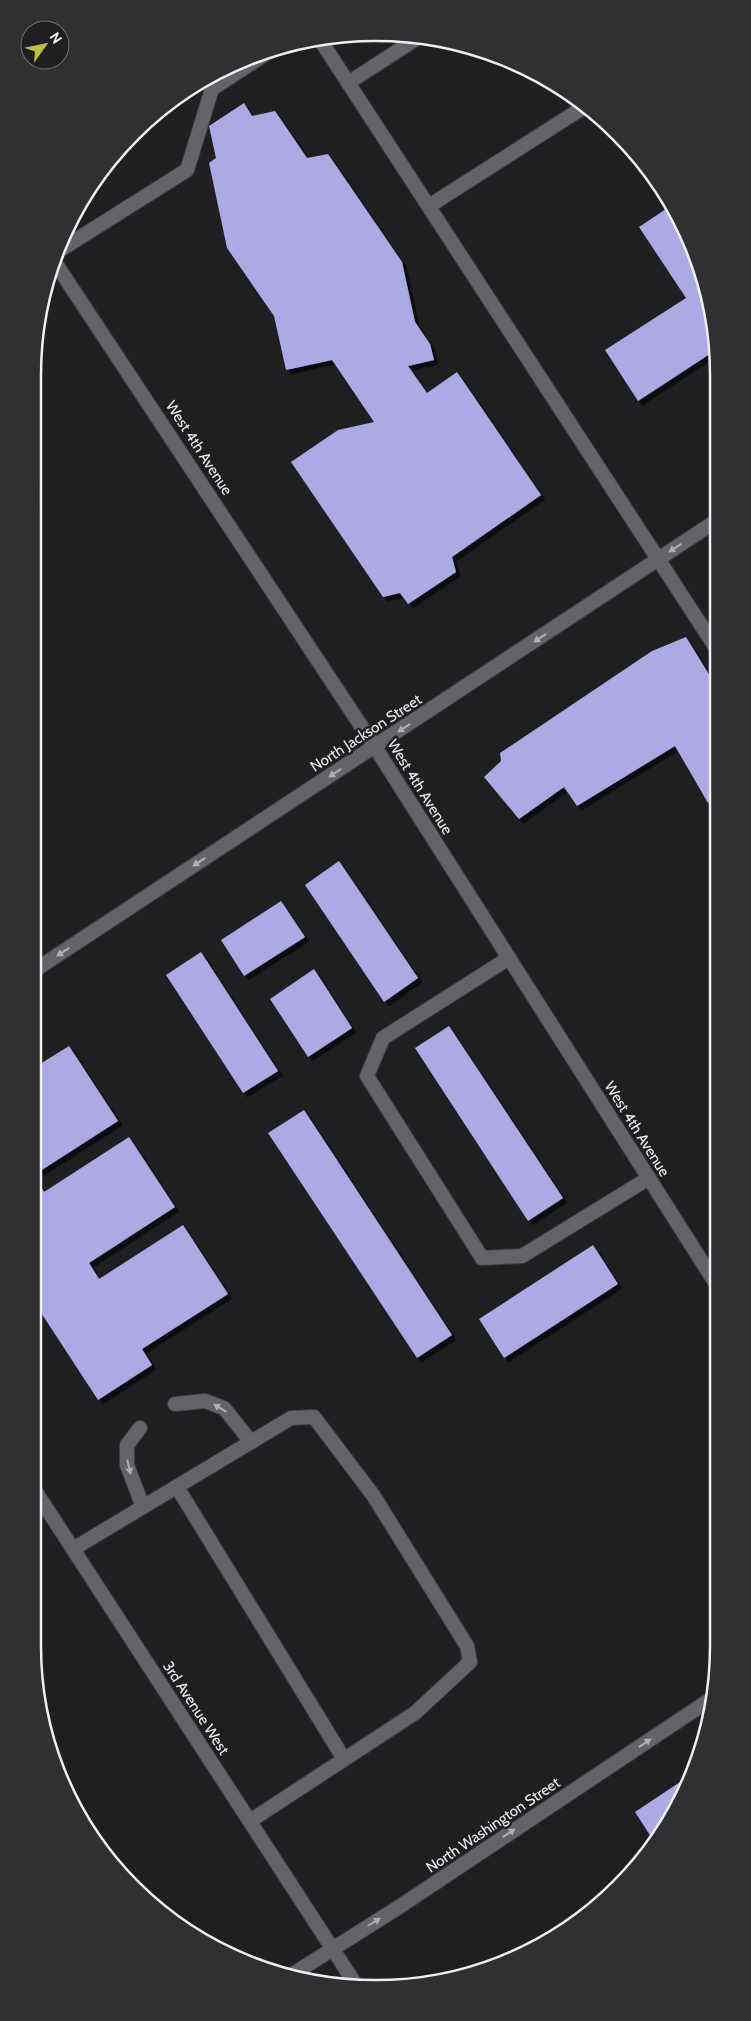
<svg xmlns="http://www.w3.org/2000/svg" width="751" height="2021" viewBox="0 0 751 2021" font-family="Cabin,sans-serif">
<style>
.building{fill:#aca9e5;filter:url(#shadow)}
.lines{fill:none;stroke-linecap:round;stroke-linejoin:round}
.service-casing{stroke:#3c3c3e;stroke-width:16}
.minor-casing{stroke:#3c3c3e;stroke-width:16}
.tertiary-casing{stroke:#3c3c3e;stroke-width:16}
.service{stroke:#636368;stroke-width:14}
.minor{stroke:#636368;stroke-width:14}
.tertiary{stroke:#636368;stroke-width:14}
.oneway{fill:#b0b0b3}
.labels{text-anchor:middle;stroke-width:5;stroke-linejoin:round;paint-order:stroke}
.street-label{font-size:15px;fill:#efeff1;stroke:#1f1f22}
.rim{fill:none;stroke:#efeff1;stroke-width:2.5}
</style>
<defs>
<filter id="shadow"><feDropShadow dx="4.5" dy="4.5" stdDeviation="0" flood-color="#0009"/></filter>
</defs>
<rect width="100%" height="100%" fill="#1f1f22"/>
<!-- building -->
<g class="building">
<path d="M244 103 252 116 275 111 307 158 328 154 402 262 415 322 430 344 434 360 408 366 427 393 457 372 541 495 452 557 456 572 408 604 400 593 383 597 291 462 338 430 374 422 332 360 286 370 274 316 227 248 209 163 216 158 209 126Z"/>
<path d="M669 207 692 244 716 330V350L638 401 605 350 686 298 639 227Z"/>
<path d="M686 637 716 686 717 797 708 803 675 746 577 806 564 787 519 819 484 777 501 761 500 753 652 651Z"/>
<path d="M339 861 418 978 384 1002 305 885Z"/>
<path d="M281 901 305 937 244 976 221 940Z"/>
<path d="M201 952 278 1071 243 1093 166 975Z"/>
<path d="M314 969 352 1028 308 1057 270 999Z"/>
<path d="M449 1026 563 1198 528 1221 415 1048Z"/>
<path d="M69 1046 118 1121 34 1175 44 1192 129 1137 175 1207 89 1263 99 1279 183 1225 228 1294 142 1349 152 1365 98 1400 32 1299V1069Z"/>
<path d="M304 1110 452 1335 417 1358 268 1133Z"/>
<path d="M593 1245 618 1284 504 1358 479 1319Z"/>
<path d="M692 1774 683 1797 655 1843 635 1812Z"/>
</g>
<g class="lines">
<!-- service casing -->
<g class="service-casing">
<g id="service">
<path d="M319 38 716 648"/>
<path d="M348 83 419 37"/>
<path d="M429 206 584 107"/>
<path d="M57 252 187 170 212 89 273 49"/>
<path d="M509 958 383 1038 367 1076 482 1258 522 1256 649 1178"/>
<path d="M175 1404 205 1401 224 1408 251 1442"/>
<path d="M140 1428 127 1445V1465L143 1507"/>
<path d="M177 1487 344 1759"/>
<path d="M73 1549 291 1418 314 1417 373 1495 467 1646 470 1662 415 1713 250 1821"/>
</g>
</g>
<!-- minor casing -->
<g class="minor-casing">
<g id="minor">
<path d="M54 261 375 747 718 1287"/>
<path d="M332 1948 356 1985"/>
</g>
</g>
<!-- tertiary casing -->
<g class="tertiary-casing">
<g id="tertiary">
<path d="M32 972 716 521"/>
<path d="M32 1486 332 1948"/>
<path d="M290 1976 399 1907 711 1699"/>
</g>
</g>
<!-- service -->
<use href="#service" class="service"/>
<!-- minor -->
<use href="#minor" class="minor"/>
<!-- tertiary -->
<use href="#tertiary" class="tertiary"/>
</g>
<!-- one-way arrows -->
<defs><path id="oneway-solid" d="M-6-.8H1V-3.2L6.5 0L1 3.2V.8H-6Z" transform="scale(1.25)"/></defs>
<g class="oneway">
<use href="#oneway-solid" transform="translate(675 548) rotate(147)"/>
<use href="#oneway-solid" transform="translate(540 638) rotate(146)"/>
<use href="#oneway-solid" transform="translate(404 728) rotate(147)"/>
<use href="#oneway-solid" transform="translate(335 773) rotate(147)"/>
<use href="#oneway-solid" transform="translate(199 862) rotate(147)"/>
<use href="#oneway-solid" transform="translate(63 952) rotate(147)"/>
<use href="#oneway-solid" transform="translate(220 1408) rotate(-149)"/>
<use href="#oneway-solid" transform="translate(129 1467) rotate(77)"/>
<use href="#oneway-solid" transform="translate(645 1743) rotate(-34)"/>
<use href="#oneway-solid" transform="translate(509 1833) rotate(-34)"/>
<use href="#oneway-solid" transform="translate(374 1922) rotate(-32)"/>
</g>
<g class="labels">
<!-- street labels -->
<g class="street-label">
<text transform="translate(199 448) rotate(57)" y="5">West 4th Avenue</text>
<text transform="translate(366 733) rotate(-33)" y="5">North Jackson Street</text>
<text transform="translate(420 787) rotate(58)" y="5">West 4th Avenue</text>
<text transform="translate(637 1129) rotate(58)" y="5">West 4th Avenue</text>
<text transform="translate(196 1708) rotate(57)" y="5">3rd Avenue West</text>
<text transform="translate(493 1825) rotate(-34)" y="5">North Washington Street</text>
</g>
</g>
<!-- crop -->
<path d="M0 0H751V2021H0ZM375 41H376A334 334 0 0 1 710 375V1646A334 334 0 0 1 376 1980H375A334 334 0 0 1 41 1646V375A334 334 0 0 1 375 41Z" fill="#303033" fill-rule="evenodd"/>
<path class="rim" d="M375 41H376A334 334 0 0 1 710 375V1646A334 334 0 0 1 376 1980H375A334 334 0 0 1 41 1646V375A334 334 0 0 1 375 41Z"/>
<!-- north arrow -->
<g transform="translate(45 45) rotate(57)"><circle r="24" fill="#1f1f22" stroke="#727275"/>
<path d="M0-4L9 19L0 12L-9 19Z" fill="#bdbf43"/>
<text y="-8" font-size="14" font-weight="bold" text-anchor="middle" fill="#efeff1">N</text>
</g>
</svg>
